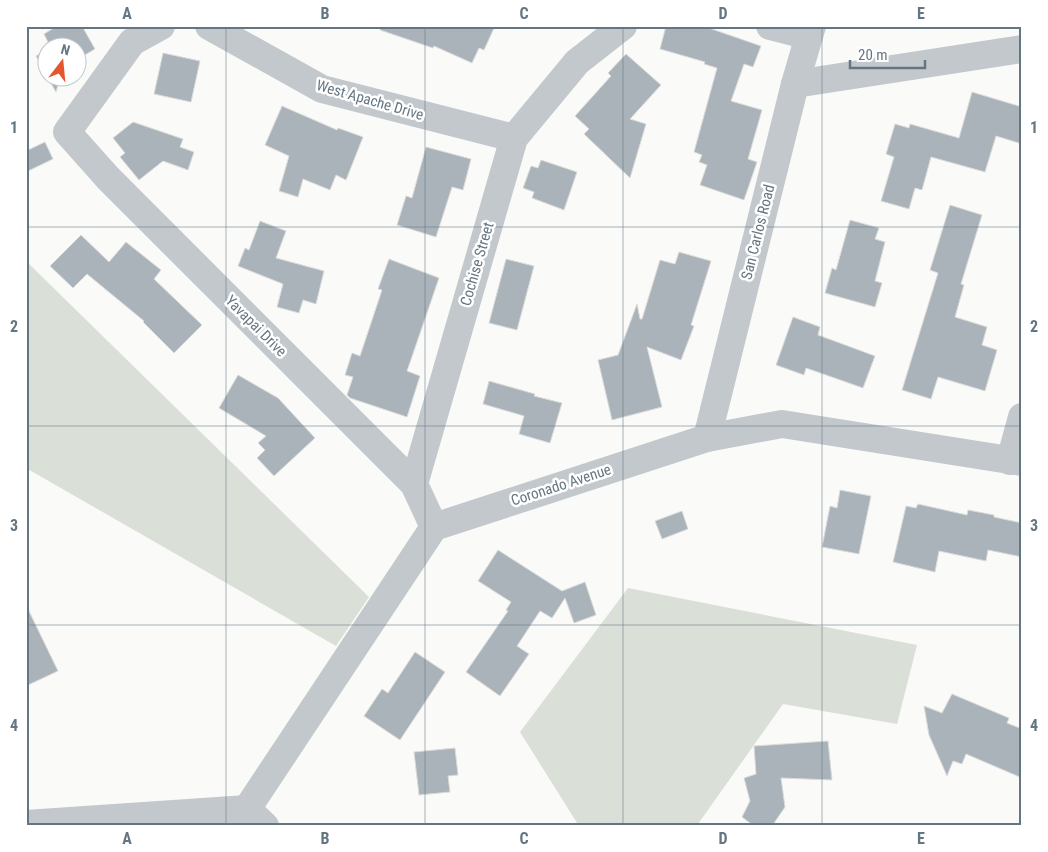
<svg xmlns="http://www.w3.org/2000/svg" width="1048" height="852" viewBox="0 0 1048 852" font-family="'Roboto Condensed',sans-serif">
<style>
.green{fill:#dadfd7}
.building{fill:#aab3b9;stroke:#dcdcda}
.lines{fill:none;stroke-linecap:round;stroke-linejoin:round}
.minor{stroke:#c3c8cc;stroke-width:28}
.grid{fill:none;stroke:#657683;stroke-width:1;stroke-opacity:0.55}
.labels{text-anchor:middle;stroke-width:5;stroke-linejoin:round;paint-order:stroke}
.street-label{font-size:15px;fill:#657683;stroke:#fff}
.neatline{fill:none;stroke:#657683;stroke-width:2}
.grid-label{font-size:16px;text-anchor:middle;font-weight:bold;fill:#657683}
</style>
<rect width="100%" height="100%" fill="#fafaf8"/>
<!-- green -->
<g class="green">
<path d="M26 261 369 597 336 646 26 468Z"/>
<path d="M628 588 917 645 897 724 783 704 698 824 699 826H579L520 732Z"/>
</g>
<!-- building -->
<g class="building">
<path d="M57 26H82L95 49 78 59V48H51L44 34Z"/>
<path d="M381 26H495L484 50 479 48 472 63 434 46 433 48 380 30Z"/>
<path d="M666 26H703L761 46 753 67 744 64 731 101 762 110 748 159 757 162 744 200 700 185 707 165 699 162 702 155 694 152 717 68 704 64 705 62 660 49Z"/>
<path d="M48 49V77L36 56Z"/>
<path d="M163 53 200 61 191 102 154 94Z"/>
<path d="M626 54 661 85 630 119 646 124 630 178 584 134 589 129 575 116 611 76 608 73Z"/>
<path d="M48 78H60L56 92Z"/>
<path d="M972 92 1022 107V144L996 136 985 172 931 157 922 190 915 188 909 209 881 201 894 157 886 154 895 124 909 128 910 124 959 138Z"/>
<path d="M282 106 337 130 338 128 363 137 346 180 336 175 330 190 303 179 298 197 279 191 289 156 265 145Z"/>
<path d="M133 122 183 139 180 147 194 152 188 170 163 161 139 180 120 157 125 153 113 138Z"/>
<path d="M45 142 53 159 26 172V151Z"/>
<path d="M426 147 471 159 463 190 452 187 436 237 397 225 406 196 412 198Z"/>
<path d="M541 160 577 172 564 210 532 198 534 192 523 188 531 166 538 168Z"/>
<path d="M950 205 982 215 961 284 964 285 955 317 987 327 982 345 997 350 985 391 938 377 931 399 902 390 938 273 930 270Z"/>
<path d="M850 220 879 228 875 239 885 242 875 281 882 283 875 307 825 293 832 268 836 270Z"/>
<path d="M260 221 286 231 276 258 324 271 316 304 303 300 299 313 277 307 283 284 238 266 245 248 249 250Z"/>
<path d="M81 235 109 262 126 242 161 270 154 279 202 325 174 353 143 322 144 321 87 274 73 288 50 266Z"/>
<path d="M679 252 711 261 691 325 694 326 681 360 647 347 662 407 612 420 598 360 618 355 637 304 640 319H642L660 260 675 264Z"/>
<path d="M389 259 439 278 407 371 420 376 407 417 350 398 347 395 353 377 345 375 352 353 360 356 382 290 378 289Z"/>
<path d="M506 259 534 266 517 330 489 323Z"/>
<path d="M793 317 820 327 818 335 875 356 863 388 806 368 804 375 776 365Z"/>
<path d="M238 375 278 398 315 438 274 476 257 458 265 450 258 443 266 436 219 408Z"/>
<path d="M489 381 535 394 534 396 562 403 550 443 519 434 524 416 483 404Z"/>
<path d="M840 490 871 496 859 554 822 547 830 506 837 508Z"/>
<path d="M918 504 967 515 968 510 994 515V517L1022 523V557L988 550 986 561 939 551 935 572 893 562 906 506 916 508Z"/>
<path d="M682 511 688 529 662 539 655 521Z"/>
<path d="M498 550 562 591 585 582 596 615 574 623 565 598 552 618 540 611 517 646 529 654 500 696 466 672 508 611 506 610 511 602 478 581Z"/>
<path d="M26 605 58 671 26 686Z"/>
<path d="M415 652 445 672 400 740 364 716 382 689 388 693Z"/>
<path d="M952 694 1009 718 1007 723 1022 729V778L966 754 962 764 953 761 947 776 929 735 924 706 942 713Z"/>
<path d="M828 741 832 780 781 778 785 807 772 826H754L742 817 750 801 744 778 756 774 754 746Z"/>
<path d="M455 748 458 775 448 776 450 792 419 795 414 752Z"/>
</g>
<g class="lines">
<!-- minor -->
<g class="minor">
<path d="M161 26 132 42 67 132 108 178 414 484 434 527"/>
<path d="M209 26 322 89 514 138"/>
<path d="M770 26 809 36"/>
<path d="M795 84 1022 49"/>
<path d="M707 438 795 84 812 26"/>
<path d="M1010 461 1022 417"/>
<path d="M414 484 514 138 577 62 623 26"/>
<path d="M247 809 434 527 707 438 782 424 1022 462"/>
<path d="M26 824 247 809 265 826"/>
</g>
</g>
<!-- grid -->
<path class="grid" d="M226 26V826M425 26V826M623 26V826M822 26V826M26 227H1022M26 426H1022M26 625H1022"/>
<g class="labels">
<!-- street labels -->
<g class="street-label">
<text transform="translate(370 100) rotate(16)" y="5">West Apache Drive</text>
<text transform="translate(758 232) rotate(-76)" y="5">San Carlos Road</text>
<text transform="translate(477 264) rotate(-74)" y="5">Cochise Street</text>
<text transform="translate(256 326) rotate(45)" y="5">Yavapai Drive</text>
<text transform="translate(561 485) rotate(-18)" y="5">Coronado Avenue</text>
</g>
</g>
<!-- border -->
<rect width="1048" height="852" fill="none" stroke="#ffffff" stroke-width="55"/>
<!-- north arrow -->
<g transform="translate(62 62) rotate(16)"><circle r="24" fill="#ffffff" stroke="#c1c8cd"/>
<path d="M0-4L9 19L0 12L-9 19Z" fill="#e4572e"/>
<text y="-8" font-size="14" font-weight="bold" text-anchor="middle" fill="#657683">N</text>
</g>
<!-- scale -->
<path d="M850 60v8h75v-8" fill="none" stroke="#657683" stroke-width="2.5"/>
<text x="858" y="60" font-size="15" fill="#657683" stroke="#ffffff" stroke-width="4" paint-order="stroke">20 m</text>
<rect x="28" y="28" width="992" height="796" class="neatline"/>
<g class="grid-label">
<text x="127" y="19">A</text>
<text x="325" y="19">B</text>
<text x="524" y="19">C</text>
<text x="723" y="19">D</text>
<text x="921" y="19">E</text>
<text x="14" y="133">1</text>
<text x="1034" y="133">1</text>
<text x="14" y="332">2</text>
<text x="1034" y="332">2</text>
<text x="14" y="531">3</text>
<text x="1034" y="531">3</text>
<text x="14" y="731">4</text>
<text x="1034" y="731">4</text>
<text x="127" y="844">A</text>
<text x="325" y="844">B</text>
<text x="524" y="844">C</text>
<text x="723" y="844">D</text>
<text x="921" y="844">E</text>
</g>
</svg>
